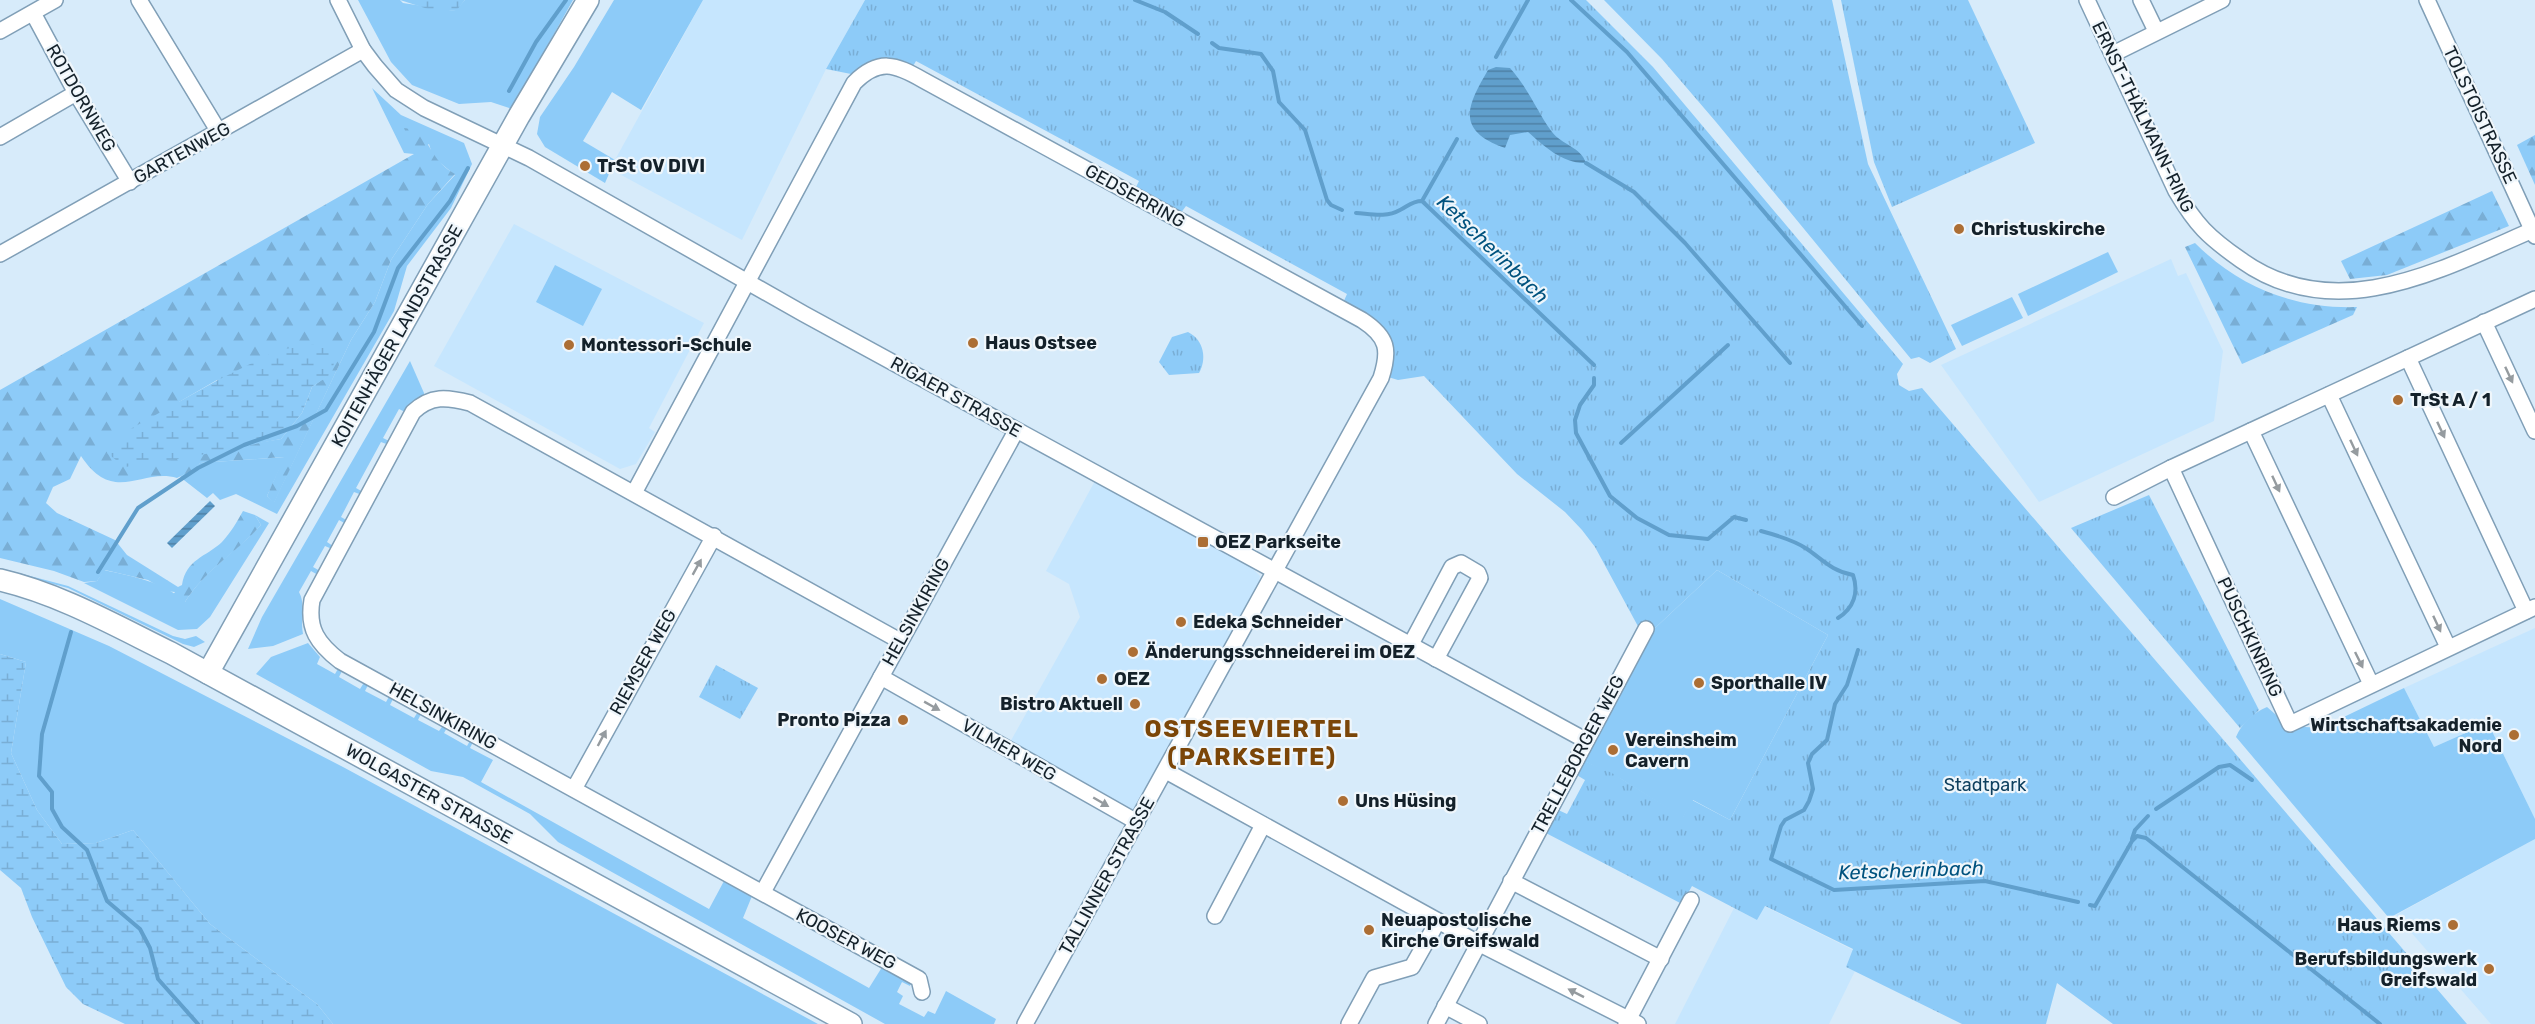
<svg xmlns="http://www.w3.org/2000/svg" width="2535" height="1024" viewBox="0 0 2535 1024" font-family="Rubik,sans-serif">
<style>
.built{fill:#c6e6fe}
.green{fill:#8dcbf8}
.forest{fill:url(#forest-firs);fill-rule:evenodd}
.wetland{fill:url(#wetland-marsh)}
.park{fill:url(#park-tufts)}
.water{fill:url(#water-rules)}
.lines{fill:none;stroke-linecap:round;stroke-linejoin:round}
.stream{stroke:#609fcc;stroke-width:4}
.street-casing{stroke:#809fb7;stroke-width:18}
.secondary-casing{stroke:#809fb7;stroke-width:24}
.street{stroke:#fff;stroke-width:15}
.secondary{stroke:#fff;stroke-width:21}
.oneway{fill:#959b9f}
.poi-dot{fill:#ac6e34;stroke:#eff6fb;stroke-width:2}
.labels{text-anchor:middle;stroke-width:4.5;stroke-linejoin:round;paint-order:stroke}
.street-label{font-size:18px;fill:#14212a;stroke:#eff6fb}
.poi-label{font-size:18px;font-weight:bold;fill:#14212a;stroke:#eff6fb;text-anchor:start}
.park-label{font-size:18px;fill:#0e405f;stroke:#eff6fb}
.water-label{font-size:20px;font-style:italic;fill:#00527e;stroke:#eff6fb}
.district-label{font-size:24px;font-weight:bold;letter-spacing:1.5px;fill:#7b4608;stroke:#eff6fb}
</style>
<defs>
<pattern id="forest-firs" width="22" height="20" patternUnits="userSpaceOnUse" patternTransform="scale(1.5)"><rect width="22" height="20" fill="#8dcbf8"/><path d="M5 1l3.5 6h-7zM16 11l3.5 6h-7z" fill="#79aed5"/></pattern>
<pattern id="wetland-marsh" width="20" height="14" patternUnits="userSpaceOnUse" patternTransform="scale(1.5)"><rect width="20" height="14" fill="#8dcbf8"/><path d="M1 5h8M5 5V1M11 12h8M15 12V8" fill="none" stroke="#79aed5"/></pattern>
<pattern id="park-tufts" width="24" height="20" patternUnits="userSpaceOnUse" patternTransform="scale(1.5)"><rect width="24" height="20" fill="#8dcbf8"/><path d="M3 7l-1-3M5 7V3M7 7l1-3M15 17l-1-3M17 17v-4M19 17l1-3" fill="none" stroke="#79aed5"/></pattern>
<pattern id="water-rules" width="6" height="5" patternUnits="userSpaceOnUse" patternTransform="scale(1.5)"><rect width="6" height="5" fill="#609fcc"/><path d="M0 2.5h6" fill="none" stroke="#4e81a6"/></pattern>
</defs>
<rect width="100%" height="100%" fill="#d7ebfa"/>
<!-- built -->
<g class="built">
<path d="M703 0H865L826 69 742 240 610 169Z"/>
<path d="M514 224 704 323 649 428 655 432 636 464 620 469 434 366Z"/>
<path d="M2171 259 2178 276 2186 273 2223 351 2214 421 2039 502 1941 365Z"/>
<path d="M1096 479 1252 568 1260 576 1258 588 1138 807 1132 811 1009 744 1080 617 1069 584 1046 571Z"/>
<path d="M2535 628V819L2488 723 2434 747 2404 688Z"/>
<path d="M2535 839V1024H2491L2396 915Z"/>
<path d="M1764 906 1853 950 1846 967 1855 971 1829 1024H1675L1734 908 1757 920Z"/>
</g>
<!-- green -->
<g class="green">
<path d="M358 0H400L403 3 455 11 465 0H573L512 109 491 102 459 104 412 85 391 62Z"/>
<path d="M614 0H703L641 110 612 92 583 141 615 160 605 183 545 147 537 134 540 117 574 67Z"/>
<path d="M372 88 401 115 464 143 472 164 451 208 407 266 394 311 277 514 236 494 220 500 213 493 207 498 180 477 200 463 285 457 267 496 274 502 351 340 375 302 391 260 428 204 455 175 433 157 429 144 414 154 404 153Z"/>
<path d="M2108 252 2118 272 2028 316 2018 294Z"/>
<path d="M555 265 602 289 583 326 536 302Z"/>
<path d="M2012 297 2023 318 1962 346 1951 325Z"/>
<path d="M410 361 424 393V399L407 413 399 409 383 438 391 442 389 445 381 442 356 488 363 492 362 495 354 492 341 517 348 521 346 524 339 520 327 542 333 546 332 549 325 546 313 567 320 571 318 575 311 571 299 592C306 605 300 620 303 634L273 646 248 649 262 617Z"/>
<path d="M255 515 269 523 210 617 197 629 178 630 84 583 97 581 104 570C131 576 165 582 185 602 204 571 236 552 261 525Z"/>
<path d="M0 568 68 586 173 636 185 639 196 636 205 642 194 647 183 644 68 588 0 570Z"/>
<path d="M1717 570 1828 635 1730 820 1693 800 1683 818 1621 779 1582 760 1654 629Z"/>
<path d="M0 599 109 646 343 767 818 1024H333L317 1004 210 924 133 830 96 843 62 844 37 810 11 753 26 662 0 654Z"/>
<path d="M308 643 320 657 317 664 335 674 339 667 343 669 339 677 360 689 365 681 369 683 365 691 386 702 390 695 394 697 390 705 414 718 419 710 422 712 418 720 439 731 444 724 448 726 444 733 467 746 471 739 474 740 470 748 493 760 481 782 709 909 724 881 738 888 740 884 752 896 743 918 869 988 884 964 911 982 910 986 902 982 897 992 903 996 899 1004 924 1017 928 1011 935 1014 946 991 996 1019 994 1024H885L558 842 530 814 463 777 431 771 256 674 271 657Z"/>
<path d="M2404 688 2434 747 2488 723 2535 819V839L2389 918 2236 737C2241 724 2254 712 2267 707L2289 726 2321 728Z"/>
</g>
<!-- forest -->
<g class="forest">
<path d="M404 128 418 130C433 149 433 161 455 174L428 204 391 260 375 302 351 340 274 503 267 496 284 457 200 463 191 471 177 478C142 467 114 506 81 456L70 479 53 487 46 503 57 513 115 540 127 555 178 587 182 585C186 559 206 557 222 542 231 532 237 522 243 511L255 515 261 525C237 552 204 571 185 602L176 603 172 596 175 592 166 591 148 580 105 570 97 581 84 582 54 571 0 558V390L414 154ZM331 373 312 387 302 413 281 439 240 446 179 402 217 380Z"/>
<path d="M2535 135V185L2517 145Z"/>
<path d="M2492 191 2509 226 2387 275 2350 279 2341 261Z"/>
<path d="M2195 243C2239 287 2294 309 2357 307L2353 315 2242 364 2185 247Z"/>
</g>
<!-- wetland -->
<g class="wetland">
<path d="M400 0H465L456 11 428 9Z"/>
<path d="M323 343 337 352 331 374 312 387 302 413 281 439 185 458 125 467 107 453 125 432 218 380 278 350Z"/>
<path d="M0 654 26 662 11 753 37 810 62 844 96 843 133 830 210 924 317 1004 333 1024H125L83 1004 66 987 32 917 21 888 0 870Z"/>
</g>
<!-- park -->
<g class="park">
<path d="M865 0H1586L1653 67 1903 364 1897 374 1899 385 1909 391 1922 388 2467 1024H2113L2057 983 2046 1024H1962L1846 967 1853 949 1765 906 1757 920 1692 886 1682 904 1544 832 1556 809 1567 814 1585 780 1575 774 1582 760 1612 773 1683 817 1692 800 1730 820 1828 635 1717 570 1654 629 1640 630 1595 547 1582 530 1565 512 1517 474 1424 376 1398 380 1388 377 1392 369 1393 350 1343 303 1347 294 1186 206 1180 214 1135 189 1139 181 916 61 912 68 851 74 826 69Z"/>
<path d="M1604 0H1832L1868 164 1956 349 1930 363 1919 357 1911 359 1716 122 1662 59Z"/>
<path d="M1841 0H1968L2035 143 1892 207 1874 162Z"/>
<path d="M1188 332C1204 340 1207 359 1199 373L1169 375 1159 362 1172 337Z"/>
<path d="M2149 495 2259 710 2240 728 2071 528Z"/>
<path d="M716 665 758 688 740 719 699 697Z"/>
</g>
<!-- water -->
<g class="water">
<path d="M1496 67 1510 68C1530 91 1536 110 1552 132 1562 145 1581 147 1586 163 1563 164 1544 146 1528 132L1510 135 1505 148C1455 130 1467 106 1488 70Z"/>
<path d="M210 501 215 506 172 548 167 543Z"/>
</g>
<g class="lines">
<!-- stream -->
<g class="stream">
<path d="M1135 0 1165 12 1198 34"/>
<path d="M1571 0 1627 52 1862 326"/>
<path d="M1212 43 1219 48 1261 54 1273 71 1279 102 1305 130 1327 200 1331 205 1342 210"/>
<path d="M1496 57 1528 0"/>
<path d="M509 91 536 42 566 0"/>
<path d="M1586 163 1634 192 1685 243 1790 363"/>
<path d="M1422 201 1457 139"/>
<path d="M1356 213C1371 214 1386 218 1400 210 1408 206 1412 201 1422 201L1594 365"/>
<path d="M1594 378V385L1580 405 1575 420 1576 433 1610 496 1637 518 1669 535 1708 539 1734 517 1746 520"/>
<path d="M1621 443 1728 345"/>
<path d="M1761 531C1776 535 1794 540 1807 549 1823 560 1832 571 1853 575 1859 592 1854 608 1838 618"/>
<path d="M98 572 138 508 198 468 244 445 297 426 326 410 374 332 398 268 450 201 468 168"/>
<path d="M71 632 42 734 39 776 52 792V809L62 827 87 850 107 901 140 929 150 948 158 979 198 1024"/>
<path d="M1858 650 1847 685 1835 704 1827 740 1812 754 1808 763 1813 789 1809 801 1804 810 1785 820 1781 826 1771 859 1834 890 1985 881 2078 902"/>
<path d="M2156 809 2219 767 2230 765 2252 780"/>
<path d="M2132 839 2135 830 2148 816"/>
<path d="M2090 905 2095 906 2132 841 2137 836 2146 838 2380 1024"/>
</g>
<!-- street casing -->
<g class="street-casing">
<g id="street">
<path d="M139 0 219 132"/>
<path d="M338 0 363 50 375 66 396 90 424 108 529 158 804 314 1585 740"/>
<path d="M2087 0 2176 191C2196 225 2208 237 2241 260 2336 328 2442 269 2535 229"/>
<path d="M2141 0 2156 31"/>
<path d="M2427 0 2535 236"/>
<path d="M33 13 76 93 130 182"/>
<path d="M0 31 55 0"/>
<path d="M2113 54 2222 0"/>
<path d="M0 137 76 93"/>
<path d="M0 254 363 50"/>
<path d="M2484 322 2535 431"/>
<path d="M2408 358 2526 611"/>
<path d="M2329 395 2448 647"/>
<path d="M2251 431 2371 684"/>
<path d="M2171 468 2290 724 2535 607"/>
<path d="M634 493 854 83C879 58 895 64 923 80L1362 320C1388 337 1390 350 1381 378L1025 1024"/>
<path d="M2114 497 2171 468 2535 299"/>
<path d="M900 641 470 403C447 397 431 395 413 412L312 600C307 629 318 644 340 661L919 979 922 992"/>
<path d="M1411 644 1452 567 1461 563 1478 573 1480 578 1436 659"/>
<path d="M881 677 1137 822"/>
<path d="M1166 771 1478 943 1638 1024"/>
<path d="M574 789 714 536"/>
<path d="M1511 881 1661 959"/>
<path d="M763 892 1016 431"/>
<path d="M1215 916 1263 825"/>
<path d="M1445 1006 1479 1024"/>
<path d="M1349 1024 1374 978 1412 967 1438 921"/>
<path d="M1436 1024 1646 629"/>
<path d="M1626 1024 1691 900"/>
</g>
</g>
<!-- secondary casing -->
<g class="secondary-casing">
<g id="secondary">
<path d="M0 580C60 594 116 626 171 653L851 1024"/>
<path d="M208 673 519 116 588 0"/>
</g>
</g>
<!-- street -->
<use href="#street" class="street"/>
<!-- secondary -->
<use href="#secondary" class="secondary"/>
</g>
<!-- one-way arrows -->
<defs><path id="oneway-solid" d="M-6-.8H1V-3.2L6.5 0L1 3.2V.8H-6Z" transform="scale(1.5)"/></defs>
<g class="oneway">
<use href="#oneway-solid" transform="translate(2509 375) rotate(65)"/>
<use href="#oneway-solid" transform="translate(2441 430) rotate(65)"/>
<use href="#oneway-solid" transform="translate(2354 448) rotate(65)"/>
<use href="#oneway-solid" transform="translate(2276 484) rotate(65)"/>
<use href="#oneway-solid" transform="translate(697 567) rotate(-61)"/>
<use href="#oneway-solid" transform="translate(2437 624) rotate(65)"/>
<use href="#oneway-solid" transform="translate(2359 660) rotate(64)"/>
<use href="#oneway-solid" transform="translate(932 706) rotate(29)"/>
<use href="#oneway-solid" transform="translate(602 738) rotate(-62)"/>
<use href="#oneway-solid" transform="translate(1101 802) rotate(30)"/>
<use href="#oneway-solid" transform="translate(1576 993) rotate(-153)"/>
</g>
<!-- markers -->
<g class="poi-dot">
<circle cx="585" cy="166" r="6"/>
<circle cx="1959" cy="229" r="6"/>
<circle cx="973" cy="343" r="6"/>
<circle cx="569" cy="345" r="6"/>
<circle cx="2398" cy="400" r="6"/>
<rect x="1197" y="536" width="12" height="12" rx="3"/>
<circle cx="1181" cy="622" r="6"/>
<circle cx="1133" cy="652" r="6"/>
<circle cx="1102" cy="679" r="6"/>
<circle cx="1699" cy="683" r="6"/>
<circle cx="1135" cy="704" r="6"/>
<circle cx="903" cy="720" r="6"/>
<circle cx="2514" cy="735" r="6"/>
<circle cx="1613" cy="750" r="6"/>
<circle cx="1343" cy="801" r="6"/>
<circle cx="2453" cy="925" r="6"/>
<circle cx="1369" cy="930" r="6"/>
<circle cx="2489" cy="969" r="6"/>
</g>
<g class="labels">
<!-- street labels -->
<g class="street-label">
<text transform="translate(81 98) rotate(60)" y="6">ROTDORNWEG</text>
<text transform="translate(2480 115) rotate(65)" y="6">TOLSTOISTRASSE</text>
<text transform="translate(2143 117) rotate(64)" y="6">ERNST-THÄLMANN-RING</text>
<text transform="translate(182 153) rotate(-29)" y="6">GARTENWEG</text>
<text transform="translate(1135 196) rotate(29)" y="6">GEDSERRING</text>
<text transform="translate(397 336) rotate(-61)" y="6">KOITENHÄGER LANDSTRASSE</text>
<text transform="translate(956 397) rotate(29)" y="6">RIGAER STRASSE</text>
<text transform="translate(916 612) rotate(-61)" y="6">HELSINKIRING</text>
<text transform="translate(2250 637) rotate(65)" y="6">PUSCHKINRING</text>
<text transform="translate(643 662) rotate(-61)" y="6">RIEMSER WEG</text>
<text transform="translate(443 716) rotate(29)" y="6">HELSINKIRING</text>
<text transform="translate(1009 750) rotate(30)" y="6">VILMER WEG</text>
<text transform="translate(1578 755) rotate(-62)" y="6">TRELLEBORGER WEG</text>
<text transform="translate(429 794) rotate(29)" y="6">WOLGASTER STRASSE</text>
<text transform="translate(1107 876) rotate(-61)" y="6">TALLINNER STRASSE</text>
<text transform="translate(846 939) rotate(28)" y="6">KOOSER WEG</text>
</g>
<!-- poi labels -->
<g class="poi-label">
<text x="597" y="172">TrSt OV DIVI</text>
<text x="1971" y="235">Christuskirche</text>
<text x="985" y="349">Haus Ostsee</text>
<text x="581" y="351">Montessori-Schule</text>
<text x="2410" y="406">TrSt A / 1</text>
<text x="1215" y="548">OEZ Parkseite</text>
<text x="1193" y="628">Edeka Schneider</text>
<text x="1145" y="658">Änderungsschneiderei im OEZ</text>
<text x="1114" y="685">OEZ</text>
<text x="1711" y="689">Sporthalle IV</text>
<text x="1123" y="710" text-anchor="end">Bistro Aktuell</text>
<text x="891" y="726" text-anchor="end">Pronto Pizza</text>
<text x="2502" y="731" text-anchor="end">Wirtschaftsakademie<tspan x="2502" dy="21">Nord</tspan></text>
<text x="1625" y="746">Vereinsheim<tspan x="1625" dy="21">Cavern</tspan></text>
<text x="1355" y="807">Uns Hüsing</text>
<text x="1381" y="926">Neuapostolische<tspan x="1381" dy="21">Kirche Greifswald</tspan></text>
<text x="2441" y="931" text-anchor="end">Haus Riems</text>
<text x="2477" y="965" text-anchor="end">Berufsbildungswerk<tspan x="2477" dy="21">Greifswald</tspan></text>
</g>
<!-- park labels -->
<g class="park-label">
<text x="1985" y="791">Stadtpark</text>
</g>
<!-- water labels -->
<g class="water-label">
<text transform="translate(1493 249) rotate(44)" y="7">Ketscherinbach</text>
<text transform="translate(1911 870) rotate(-2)" y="7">Ketscherinbach</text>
</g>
<!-- district labels -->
<g class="district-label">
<text x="1252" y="737">OSTSEEVIERTEL<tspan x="1252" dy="28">(PARKSEITE)</tspan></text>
</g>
</g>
</svg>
